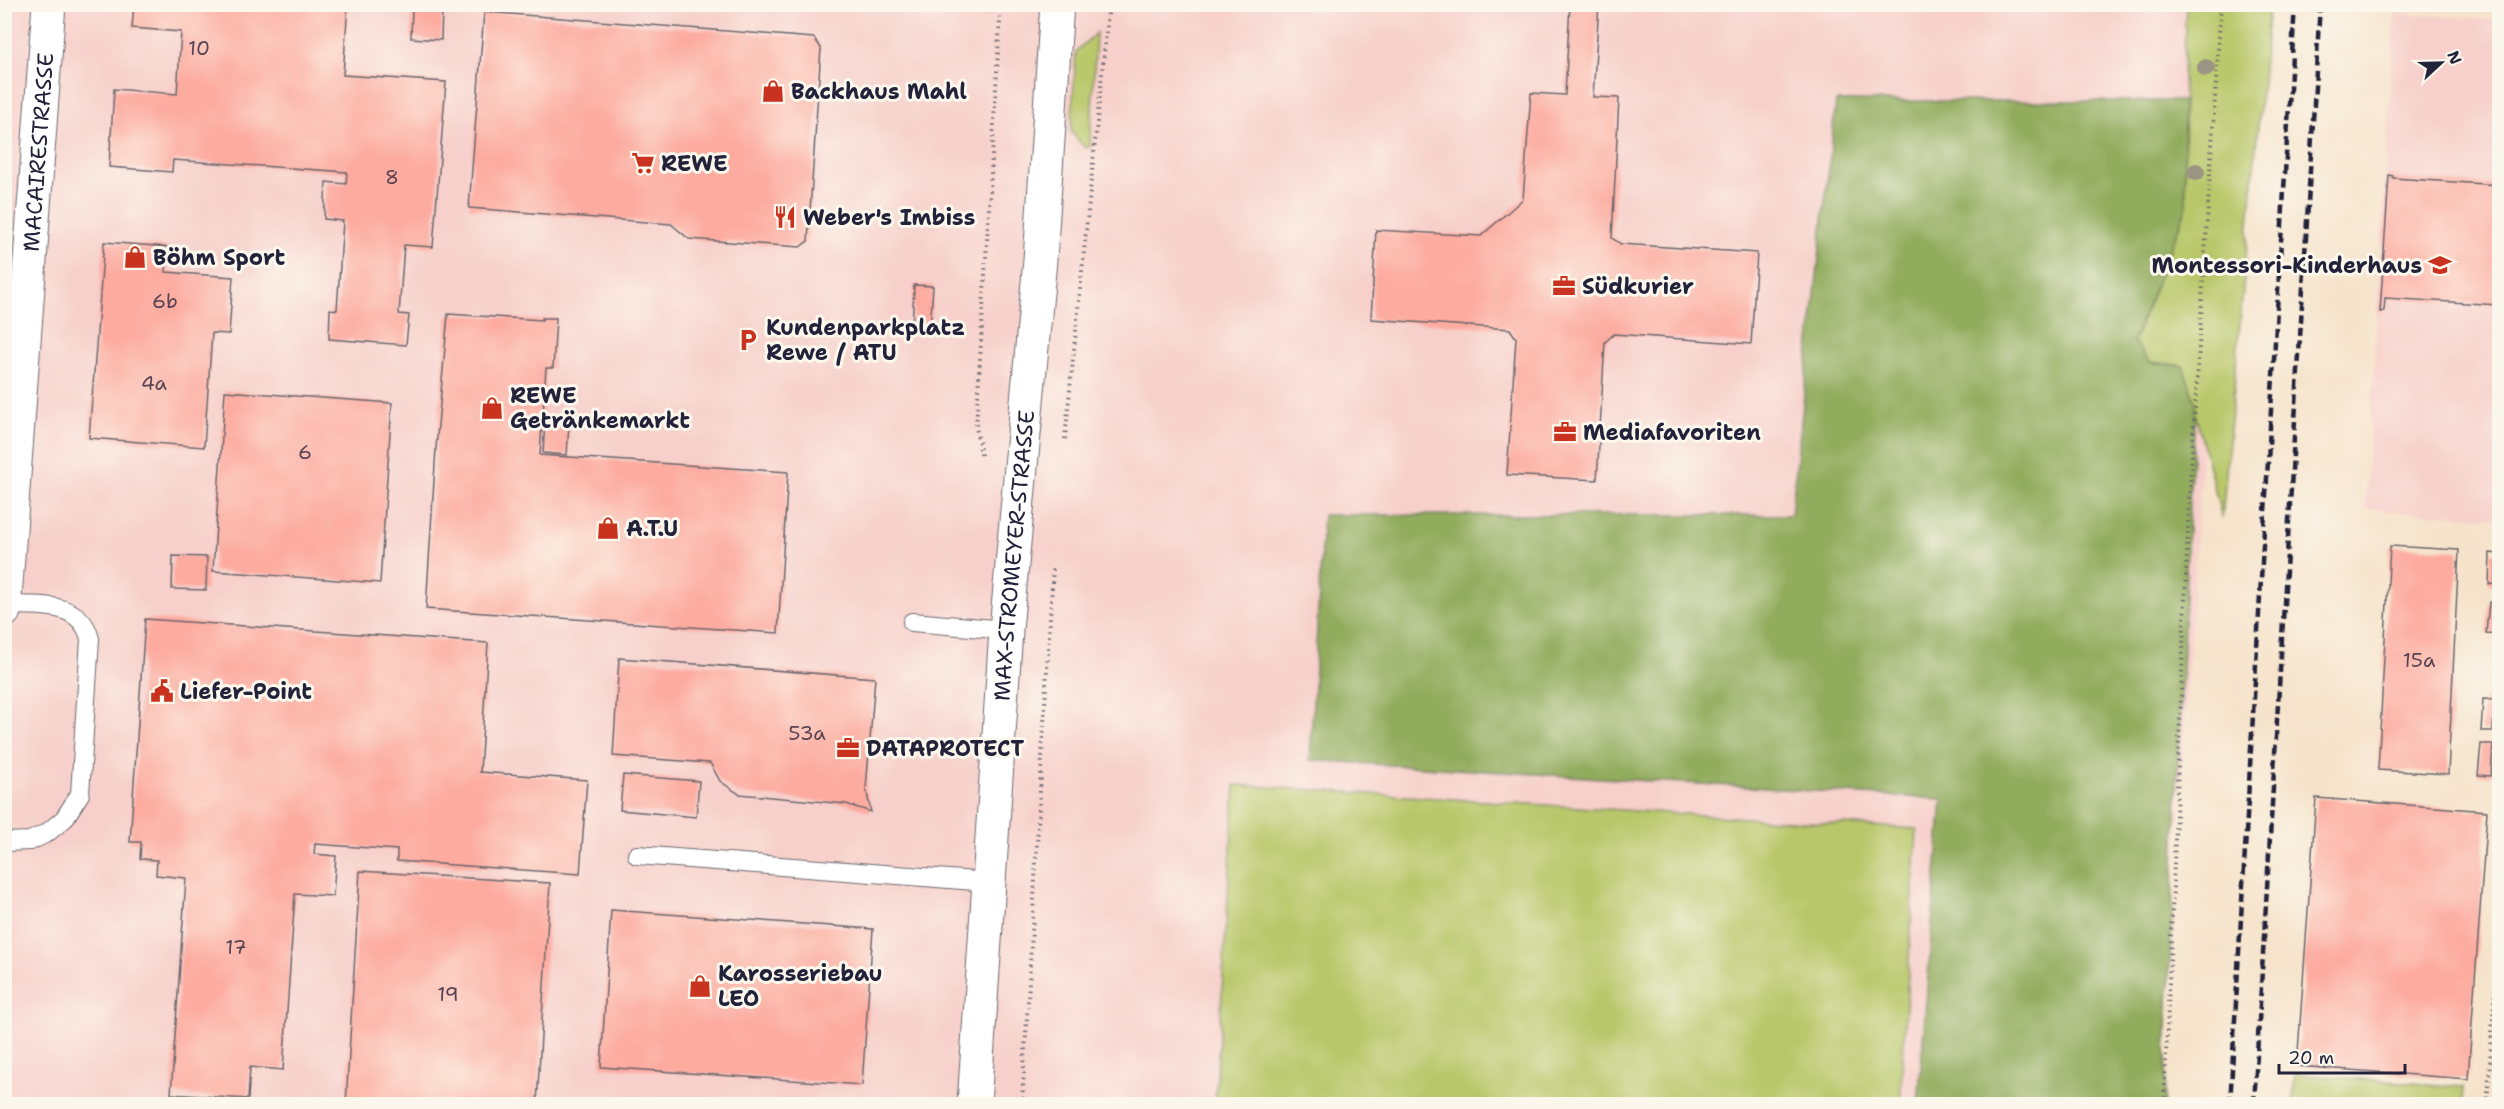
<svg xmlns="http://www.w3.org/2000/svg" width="2504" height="1109" viewBox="0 0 2504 1109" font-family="'Shantell Sans',sans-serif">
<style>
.built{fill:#f7d0cb}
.green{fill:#b8c769;stroke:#6d7452;stroke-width:1.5}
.forest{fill:#92ac5d;stroke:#5a674c;stroke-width:1.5}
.building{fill:#fdaa9f}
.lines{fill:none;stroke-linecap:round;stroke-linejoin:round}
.service-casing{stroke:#6c666d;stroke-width:20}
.minor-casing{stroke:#6c666d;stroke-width:35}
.path{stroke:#6c666d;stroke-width:4;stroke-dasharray:1.5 4.5;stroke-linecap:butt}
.service{stroke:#fff;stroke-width:18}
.minor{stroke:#fff;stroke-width:33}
.rail{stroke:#22223b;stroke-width:4.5;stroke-dasharray:9 4.5;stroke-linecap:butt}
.tree{fill:#9a9484}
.labels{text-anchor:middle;stroke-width:6;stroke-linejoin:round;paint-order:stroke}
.number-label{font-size:20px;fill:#594454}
.poi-label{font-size:22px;font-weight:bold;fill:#22223b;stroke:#fbf7ec;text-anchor:start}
.street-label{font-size:22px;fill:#22223b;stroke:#fbf7ec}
</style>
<rect width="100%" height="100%" fill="#fbf7ec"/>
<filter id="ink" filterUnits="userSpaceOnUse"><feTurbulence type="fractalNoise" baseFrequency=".0167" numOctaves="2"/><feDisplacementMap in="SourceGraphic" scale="12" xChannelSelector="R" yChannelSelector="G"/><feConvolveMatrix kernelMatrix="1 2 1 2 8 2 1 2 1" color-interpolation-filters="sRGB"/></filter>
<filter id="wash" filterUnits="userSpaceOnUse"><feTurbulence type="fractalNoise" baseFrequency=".008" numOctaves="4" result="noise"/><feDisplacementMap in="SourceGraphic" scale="24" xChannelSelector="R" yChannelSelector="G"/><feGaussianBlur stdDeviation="1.35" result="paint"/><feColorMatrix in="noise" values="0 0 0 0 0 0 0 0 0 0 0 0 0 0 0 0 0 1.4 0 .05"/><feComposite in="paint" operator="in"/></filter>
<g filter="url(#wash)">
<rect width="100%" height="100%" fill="#f6e3cb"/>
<!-- built -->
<g class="built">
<path d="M5 5H2231L2160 1104H5Z"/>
<path d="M2395 13 2499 20V518L2365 509Z"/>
</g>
<!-- green -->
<g class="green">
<path d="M945 5H990L989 14 945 9Z"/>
<path d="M2186 5H2269L2222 518 2183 366 2150 362 2133 343 2186 209 2183 75Z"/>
<path d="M1096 33 1090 147 1085 148 1071 132 1076 51Z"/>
<path d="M1235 785 1917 829 1900 1104H1215Z"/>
<path d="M2295 1074 2464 1087 2463 1104H2293Z"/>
</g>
<!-- forest -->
<path class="forest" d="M1836 101H2183L2186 209 2133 342 2150 362 2183 366 2196 404 2189 502 2164 1104H1918L1942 799 1310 760 1323 515H1791Z"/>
<g id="blocks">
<!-- building -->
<g class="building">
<path d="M134 4H348L343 75 446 82 433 247 404 245 399 314 409 315 406 345 329 339 330 309 337 310 343 221 324 219 326 182 346 184 347 172 173 160 172 172 109 167 114 89 177 94 181 32 132 28Z"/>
<path d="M1570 4H1599L1593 97 1619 98 1612 238 1621 244 1757 253 1751 344 1614 334 1605 342 1597 480 1507 475 1516 338 1510 329 1371 319 1376 230 1481 236 1523 199 1531 93 1565 95Z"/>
<path d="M412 8 442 9 441 40 411 38Z"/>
<path d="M484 12 814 38 821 48 808 241 800 247 689 239 671 224 469 208Z"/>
<path d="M2389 175 2393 176V178L2499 185 2497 243 2499 305 2385 298 2384 311 2380 312Z"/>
<path d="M104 242 168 247 166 272 233 277 229 334 212 333 204 447 89 438Z"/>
<path d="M914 285 933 286 930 331 912 329Z"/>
<path d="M448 314 542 320V318H556L553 368H546L540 455 788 472 778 633 426 609 436 448Z"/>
<path d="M225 391 392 403 380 583 213 571Z"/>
<path d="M545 422 569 424 567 455 543 453Z"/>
<path d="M2390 546 2459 550 2448 774 2378 770Z"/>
<path d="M2490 553 2499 554V585L2489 584Z"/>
<path d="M173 556 207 557 206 590 172 589Z"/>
<path d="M2489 602H2499V634L2486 633Z"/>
<path d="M145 619 488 643 480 772 587 780 580 874 397 861V850L315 844 314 854 336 856 333 896 295 894 283 1070 250 1067 248 1099 171 1094 186 878 156 875 157 860 140 859 141 842H130Z"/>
<path d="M619 658 875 678 866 789 871 812 846 804 739 794 720 781 710 763 613 756Z"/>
<path d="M2483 699 2495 700 2493 731H2481Z"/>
<path d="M2481 744H2493L2491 776 2478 775Z"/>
<path d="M623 775 699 781 696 817 620 810Z"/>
<path d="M2316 798 2487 811 2468 1079 2297 1066Z"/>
<path d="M360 871 550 883 537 1104H346Z"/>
<path d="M611 910 873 929 862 1085 601 1067Z"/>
</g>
</g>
</g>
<g filter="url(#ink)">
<use href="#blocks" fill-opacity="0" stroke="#6c666d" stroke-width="1.5"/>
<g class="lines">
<!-- service casing -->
<g class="service-casing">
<g id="service">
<path d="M912 622 1006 630"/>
<path d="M4 842 30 841 47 833 64 819 80 794 90 639C81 600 37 606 5 605"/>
<path d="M637 855 988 882"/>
</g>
</g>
<!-- minor casing -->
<g class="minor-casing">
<g id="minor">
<path id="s1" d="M4 611 49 4"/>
<path id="s2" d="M974 1104 1006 630 1040 260 1057 4"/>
</g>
</g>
<!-- path -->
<g class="path">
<path d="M1065 439 1109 4"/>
<path d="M981 455 976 427 1001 4"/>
<path d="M1022 1104 1053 566"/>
<path d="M2164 1104 2189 502 2221 4"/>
<path d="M2487 1104 2500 918"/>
</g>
<!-- service -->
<use href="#service" class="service"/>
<!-- minor -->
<use href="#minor" class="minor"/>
<!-- rail -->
<g class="rail">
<path d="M2230 1104 2295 4"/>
<path d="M2254 1104 2320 4"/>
</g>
</g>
<!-- trees -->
<g class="tree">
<circle cx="2206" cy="68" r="9"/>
<circle cx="2196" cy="172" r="9"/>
</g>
</g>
<!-- icons -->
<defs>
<g id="shop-bare" transform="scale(1.8)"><path d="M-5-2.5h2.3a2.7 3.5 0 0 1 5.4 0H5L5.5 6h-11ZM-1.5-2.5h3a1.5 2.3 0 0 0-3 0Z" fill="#c8321e" stroke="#fbf7ec" stroke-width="2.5" paint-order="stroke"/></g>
<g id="supermarket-bare" transform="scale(1.8)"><path d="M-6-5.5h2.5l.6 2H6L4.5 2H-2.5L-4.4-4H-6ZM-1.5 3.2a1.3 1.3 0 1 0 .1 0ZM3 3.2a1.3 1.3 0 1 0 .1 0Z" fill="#c8321e" stroke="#fbf7ec" stroke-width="2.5" paint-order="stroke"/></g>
<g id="restaurant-bare" transform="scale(1.8)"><path d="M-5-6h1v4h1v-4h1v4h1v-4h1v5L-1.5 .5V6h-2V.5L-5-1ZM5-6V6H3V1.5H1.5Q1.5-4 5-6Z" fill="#c8321e" stroke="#fbf7ec" stroke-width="2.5" paint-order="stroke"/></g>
<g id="school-bare" transform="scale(1.8)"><path d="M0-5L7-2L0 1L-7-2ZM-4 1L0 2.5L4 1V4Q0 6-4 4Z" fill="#c8321e" stroke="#fbf7ec" stroke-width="2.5" paint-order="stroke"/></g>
<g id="office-bare" transform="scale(1.8)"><path d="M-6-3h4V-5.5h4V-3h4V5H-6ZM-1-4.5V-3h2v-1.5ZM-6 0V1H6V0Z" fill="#c8321e" stroke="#fbf7ec" stroke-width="2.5" paint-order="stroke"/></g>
<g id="parking-bare" transform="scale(1.8)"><path d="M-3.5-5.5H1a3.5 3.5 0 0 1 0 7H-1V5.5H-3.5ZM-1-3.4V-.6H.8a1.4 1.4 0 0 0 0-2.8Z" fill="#c8321e" stroke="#fbf7ec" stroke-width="2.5" paint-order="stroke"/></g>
<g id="civic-bare" transform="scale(1.8)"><path d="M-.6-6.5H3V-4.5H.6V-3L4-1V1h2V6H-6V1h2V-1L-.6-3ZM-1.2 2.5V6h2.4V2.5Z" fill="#c8321e" stroke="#fbf7ec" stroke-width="2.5" paint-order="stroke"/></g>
</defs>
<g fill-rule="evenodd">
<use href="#shop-bare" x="773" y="91"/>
<use href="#supermarket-bare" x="643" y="163"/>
<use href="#restaurant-bare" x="785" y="217"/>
<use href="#shop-bare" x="135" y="257"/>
<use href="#school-bare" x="2440" y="265"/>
<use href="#office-bare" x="1564" y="286"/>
<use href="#parking-bare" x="748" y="340"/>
<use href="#shop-bare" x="492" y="408"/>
<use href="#office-bare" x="1565" y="432"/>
<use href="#shop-bare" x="608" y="528"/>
<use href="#civic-bare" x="162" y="691"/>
<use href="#office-bare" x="848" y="748"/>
<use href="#shop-bare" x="700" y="986"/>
</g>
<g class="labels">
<!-- number labels -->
<g class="number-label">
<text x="199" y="55">10</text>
<text x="392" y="184">8</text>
<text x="165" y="308">6b</text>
<text x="154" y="390">4a</text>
<text x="305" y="459">6</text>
<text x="2419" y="667">15a</text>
<text x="807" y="740">53a</text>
<text x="236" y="954">17</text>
<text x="448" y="1001">19</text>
</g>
<!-- poi labels -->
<g class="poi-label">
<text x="791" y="99">Backhaus Mahl</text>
<text x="661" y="171">REWE</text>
<text x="803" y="225">Weber's Imbiss</text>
<text x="153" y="265">Böhm Sport</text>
<text x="2422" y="273" text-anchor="end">Montessori-Kinderhaus</text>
<text x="1582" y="294">Südkurier</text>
<text x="766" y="335">Kundenparkplatz<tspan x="766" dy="25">Rewe / ATU</tspan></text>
<text x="510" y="403">REWE<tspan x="510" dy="25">Getränkemarkt</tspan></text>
<text x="1583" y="440">Mediafavoriten</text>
<text x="626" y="536">A.T.U</text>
<text x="180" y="699">Liefer-Point</text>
<text x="866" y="756">DATAPROTECT</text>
<text x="718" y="981">Karosseriebau<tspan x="718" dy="25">LEO</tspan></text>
</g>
<!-- street labels -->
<g class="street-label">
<text dy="8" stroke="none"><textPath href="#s1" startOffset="460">MACAIRESTRASSE</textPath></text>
<text dy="8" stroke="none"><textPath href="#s2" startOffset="550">MAX-STROMEYER-STRASSE</textPath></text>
</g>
</g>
<!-- margin -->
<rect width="2504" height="1109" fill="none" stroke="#fbf7ec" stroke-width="24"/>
<!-- north arrow -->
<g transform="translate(2441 63) rotate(68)" stroke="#fbf7ec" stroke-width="4.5" paint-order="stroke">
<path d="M0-4.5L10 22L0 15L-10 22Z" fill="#22223b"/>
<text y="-9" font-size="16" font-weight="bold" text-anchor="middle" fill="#22223b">N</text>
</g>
<!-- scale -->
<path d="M2279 1064v9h126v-9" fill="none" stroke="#22223b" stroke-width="3"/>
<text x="2288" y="1064" font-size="18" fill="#22223b" stroke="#fbf7ec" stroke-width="4.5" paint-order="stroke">20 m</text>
</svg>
